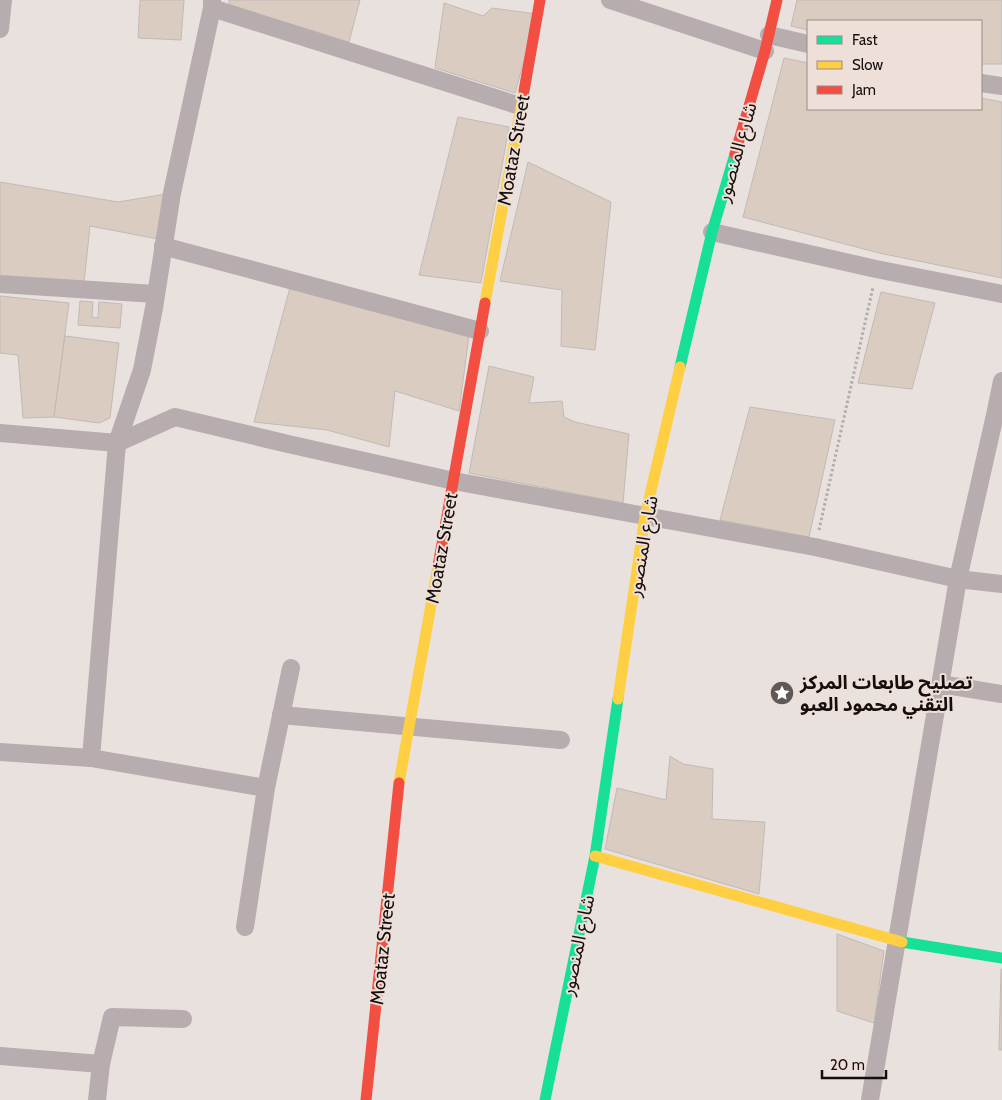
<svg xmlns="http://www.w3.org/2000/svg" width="1002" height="1100" viewBox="0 0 1002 1100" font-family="Cabin,'Noto Sans Arabic',sans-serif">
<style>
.building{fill:#dbccc2;stroke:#c0bab6}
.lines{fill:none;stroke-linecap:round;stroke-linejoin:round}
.path{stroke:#b4abac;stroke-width:3;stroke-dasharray:2.5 2.5;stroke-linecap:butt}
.street{stroke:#b7acae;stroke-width:18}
.fast{stroke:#16e098;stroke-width:11}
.slow{stroke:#ffcf43;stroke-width:11}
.jam{stroke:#f24e42;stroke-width:11}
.labels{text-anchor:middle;stroke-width:4;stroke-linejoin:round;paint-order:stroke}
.street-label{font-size:19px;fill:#140f0d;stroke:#eedfd9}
.poi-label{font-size:19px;font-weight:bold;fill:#140f0d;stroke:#eedfd9;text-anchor:start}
</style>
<rect width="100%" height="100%" fill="#e9e1de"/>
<!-- building -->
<g class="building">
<path d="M140 0H184L181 40 138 38Z"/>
<path d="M229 0H360L349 42 229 5Z"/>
<path d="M797 0H1002V64H981V21H808V30L791 26Z"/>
<path d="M444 3 483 16 492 8 537 14 515 93 435 68Z"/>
<path d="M784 58 808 63V109H981V98L1002 102V278L879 253 743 217Z"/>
<path d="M458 117 509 127 481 283 419 275Z"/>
<path d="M528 162 611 202 595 350 561 346 562 290 500 281Z"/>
<path d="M0 182 118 202 172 193 158 239 90 226 84 283 0 276Z"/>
<path d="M293 276 470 328 459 411 395 391 389 447 327 430 254 422Z"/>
<path d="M881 292 935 303 912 389 858 383Z"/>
<path d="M0 296 69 303 54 417 23 418 18 355 0 353Z"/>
<path d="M80 301 93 302 92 317 98 318 99 302 122 304 120 328 78 325Z"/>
<path d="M65 336 119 343 110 418 99 423 54 417Z"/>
<path d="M489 366 534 377 529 403 562 401 564 417 575 422 629 434 623 503 469 473Z"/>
<path d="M750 407 835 420 809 537 720 520Z"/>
<path d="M670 756 683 764 713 769 712 819 765 822 759 894 605 849 617 788 666 800Z"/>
<path d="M837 934 884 951 874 1023 837 1011Z"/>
<path d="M1001 969H1002V1050H999Z"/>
</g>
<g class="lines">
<!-- path -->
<path class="path" d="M819 530 873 287"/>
<!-- street -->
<g class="street">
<path d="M610 0 765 51"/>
<path d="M212 8 520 106"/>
<path d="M0 29 3 0"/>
<path d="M769 35 808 44"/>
<path d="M981 83 1002 86"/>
<path d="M712 232 876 269 1002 294"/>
<path d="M163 246 480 331"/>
<path d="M0 284 155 294"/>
<path d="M0 433 117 443 175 417 288 444 454 481 815 547 958 579 1002 584"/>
<path d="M940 684 1002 694"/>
<path d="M281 715 561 740"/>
<path d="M0 752 91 758 266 788"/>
<path d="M91 758 117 443 142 370 154 308 172 193 212 8V0"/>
<path d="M245 927 266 788 291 668"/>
<path d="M0 1056 101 1064 112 1017 183 1019"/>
<path d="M97 1100 101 1064"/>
<path d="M870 1100 958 579 995 415 1002 381"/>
</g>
<!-- fast -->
<g class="fast">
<path d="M680 367 712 232 735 154"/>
<path d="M902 942 1002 958"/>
<path d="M545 1100 595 856 618 699"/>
</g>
<!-- slow -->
<g class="slow">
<path d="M485 303 524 91"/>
<path d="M618 699 645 516 680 367"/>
<path d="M399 783 438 566"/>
<path d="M595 856 902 942"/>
</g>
<!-- jam -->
<g class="jam">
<path d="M524 91 540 0"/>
<path d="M735 154 765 51 777 0"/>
<path d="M438 566 485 303"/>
<path d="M366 1100 399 783"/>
</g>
</g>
<!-- icons -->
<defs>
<g id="sight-disc" transform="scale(1.25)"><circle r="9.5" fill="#5f5856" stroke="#eedfd9"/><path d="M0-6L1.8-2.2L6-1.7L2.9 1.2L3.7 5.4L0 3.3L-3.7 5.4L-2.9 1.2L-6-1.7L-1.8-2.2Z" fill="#fff"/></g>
</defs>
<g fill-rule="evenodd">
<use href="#sight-disc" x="782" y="693"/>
</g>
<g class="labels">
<!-- street labels -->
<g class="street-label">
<text transform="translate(513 150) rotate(-80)" y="7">Moataz Street</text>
<text transform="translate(736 152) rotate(-74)" y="7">شارع المنصور</text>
<text transform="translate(642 546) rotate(-80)" y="7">شارع المنصور</text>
<text transform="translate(441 548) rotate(-80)" y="7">Moataz Street</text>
<text transform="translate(577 945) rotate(-78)" y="7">شارع المنصور</text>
<text transform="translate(382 949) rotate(-84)" y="7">Moataz Street</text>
</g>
<!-- poi labels -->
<g class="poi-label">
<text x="800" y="689">تصليح طابعات المركز<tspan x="800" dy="22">التقني محمود العبو</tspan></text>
</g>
</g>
<!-- legend -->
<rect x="807" y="20" width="175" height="90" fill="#eedfd9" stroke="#978c87"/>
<rect x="817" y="36" width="25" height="8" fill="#16e098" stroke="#978c87"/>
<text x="852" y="45" font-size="15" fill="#140f0d">Fast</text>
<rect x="817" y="61" width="25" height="8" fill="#ffcf43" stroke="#978c87"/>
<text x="852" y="70" font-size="15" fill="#140f0d">Slow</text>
<rect x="817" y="86" width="25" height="8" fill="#f24e42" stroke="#978c87"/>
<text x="852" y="95" font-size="15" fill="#140f0d">Jam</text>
<!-- scale -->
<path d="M822 1070v8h64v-8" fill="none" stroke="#140f0d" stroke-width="2.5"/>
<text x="830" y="1070" font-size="15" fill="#140f0d" stroke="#eedfd9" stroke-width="4" paint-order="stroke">20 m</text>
</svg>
